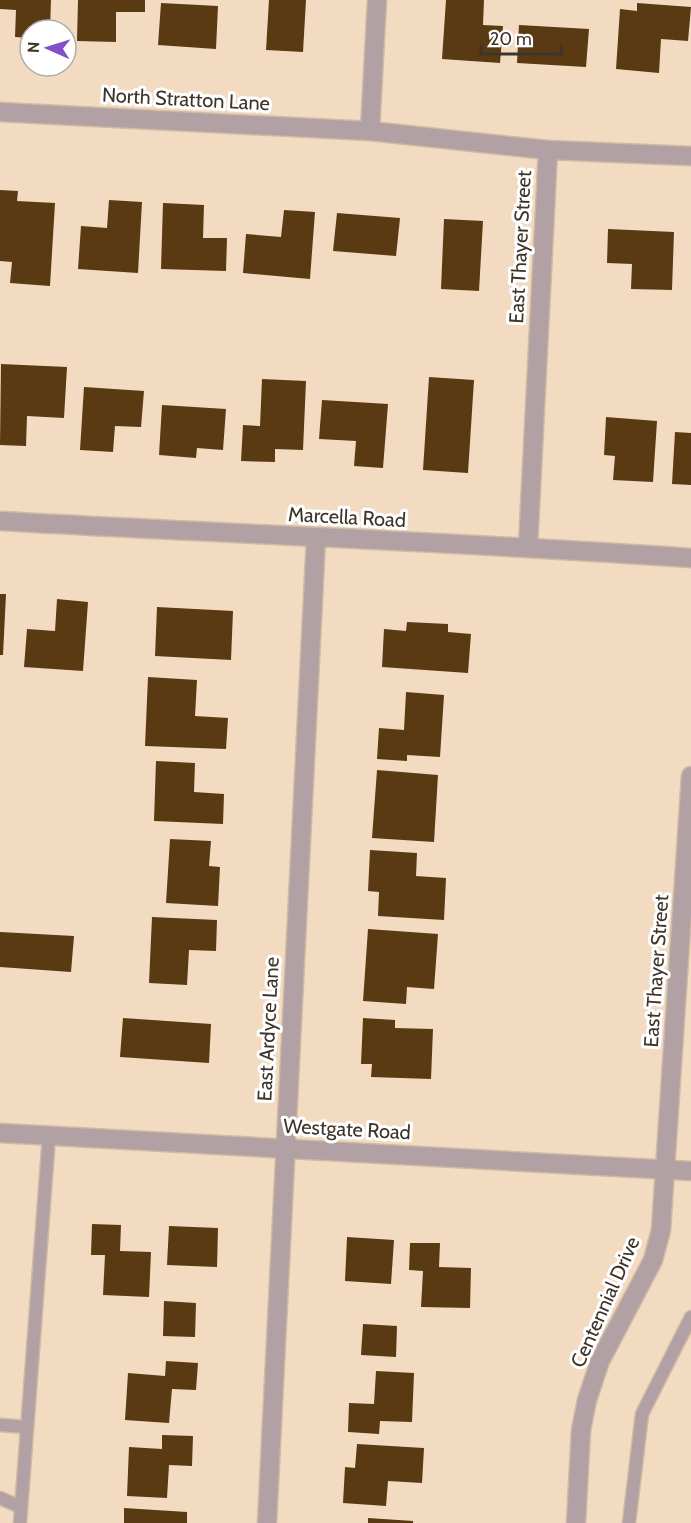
<svg xmlns="http://www.w3.org/2000/svg" width="691" height="1523" viewBox="0 0 691 1523" font-family="Cabin,sans-serif">
<style>
.building{fill:#593a13}
.lines{fill:none;stroke-linecap:round;stroke-linejoin:round}
.lane-casing{stroke:#cfbaa4;stroke-width:15}
.street-casing{stroke:#cfbaa4;stroke-width:21}
.lane{stroke:#b1a1a4;stroke-width:12}
.street{stroke:#b1a1a4;stroke-width:18}
.labels{text-anchor:middle;stroke-width:6;stroke-linejoin:round;paint-order:stroke}
.street-label{font-size:20px;fill:#3d342a;stroke:#fff}
</style>
<rect width="100%" height="100%" fill="#f3dbc2"/>
<!-- building -->
<g class="building">
<path d="M0 0H51L50 30H30V38L15 37 16 10 0 9Z"/>
<path d="M78 0H145V12H116V42L77 41Z"/>
<path d="M269 0H306L303 52 266 50Z"/>
<path d="M446 0H484L483 25 503 26 500 63 442 59Z"/>
<path d="M161 3 218 6 216 49 158 45Z"/>
<path d="M637 3 691 7 688 41 661 39 659 73 616 69 620 9 637 11Z"/>
<path d="M519 25 589 29 586 67 517 63Z"/>
<path d="M0 190 18 191 17 201 55 203 50 286 10 283 12 262 0 261Z"/>
<path d="M109 200 142 202 138 273 78 269 81 226 107 228Z"/>
<path d="M163 203 204 205 203 238H227L226 271 161 269Z"/>
<path d="M284 210 315 212 310 279 243 273 246 234 281 237Z"/>
<path d="M337 213 400 218 396 256 333 251Z"/>
<path d="M444 219 483 221 479 291 441 289Z"/>
<path d="M608 229 674 232 672 290 631 289 632 264 607 263Z"/>
<path d="M1 364 67 367 64 418 27 416 26 446 0 445Z"/>
<path d="M429 377 474 380 468 473 423 470Z"/>
<path d="M262 379 306 381 303 450 275 449V462L241 461 243 425 260 426Z"/>
<path d="M84 387 144 391 141 427 115 426 113 452 80 450Z"/>
<path d="M322 400 388 404 383 468 354 466 356 441 319 439Z"/>
<path d="M162 405 226 409 223 450 197 448 196 458 159 455Z"/>
<path d="M606 417 657 421 653 482 613 480 615 456 604 455Z"/>
<path d="M675 432 691 433V485L672 484Z"/>
<path d="M0 594H6L3 655H0Z"/>
<path d="M57 599 88 602 83 671 24 667 27 629 55 631Z"/>
<path d="M157 607 233 611 231 660 155 656Z"/>
<path d="M407 622 448 624V632L471 634 468 673 382 667 384 629 406 631Z"/>
<path d="M148 677 197 680 195 716 228 718 226 749 145 746Z"/>
<path d="M406 692 444 695 440 757 407 755V761L377 759 379 728 404 730Z"/>
<path d="M156 761 195 763 194 792 224 794 223 824 154 821Z"/>
<path d="M377 770 438 775 434 842 372 838Z"/>
<path d="M170 839 211 841 209 866 220 867 218 906 166 903Z"/>
<path d="M370 850 417 853 416 876 446 878 444 920 378 916 379 892 368 891Z"/>
<path d="M152 917 217 920 216 951 189 950 187 985 149 983Z"/>
<path d="M368 929 438 934 434 989 407 987 406 1004 363 1001Z"/>
<path d="M0 932 74 936 71 972 0 967Z"/>
<path d="M123 1018 211 1024 209 1063 120 1057Z"/>
<path d="M363 1018 395 1020V1028L433 1029 431 1079 371 1077 372 1064H361Z"/>
<path d="M92 1224 121 1225 120 1251 151 1252 149 1297 103 1295 105 1255H91Z"/>
<path d="M169 1226 218 1228 217 1267 167 1265Z"/>
<path d="M347 1237 394 1240 391 1284 345 1281Z"/>
<path d="M410 1243H440L439 1267 471 1268 470 1308 421 1307 423 1271 409 1270Z"/>
<path d="M164 1301 196 1303 195 1337 163 1336Z"/>
<path d="M363 1324 397 1326 396 1357 361 1355Z"/>
<path d="M166 1361 198 1363 196 1390 172 1389 169 1423 125 1420 128 1373 165 1376Z"/>
<path d="M376 1371 414 1373 412 1422 380 1421 379 1434 348 1432 349 1403 374 1404Z"/>
<path d="M162 1435 193 1436 192 1466 169 1465 167 1498 127 1496 129 1447 162 1449Z"/>
<path d="M357 1444 424 1448 422 1483 388 1481 386 1506 343 1503 345 1467 355 1468Z"/>
<path d="M124 1508 187 1512V1523H124Z"/>
<path d="M368 1518 413 1521V1523H368Z"/>
</g>
<g class="lines">
<!-- lane casing -->
<g class="lane-casing">
<g id="lane">
<path d="M0 1425 27 1427"/>
<path d="M0 1498 21 1507"/>
<path d="M20 1523 49 1136"/>
<path d="M629 1523 642 1414 691 1317"/>
</g>
</g>
<!-- street casing -->
<g class="street-casing">
<g id="street">
<path d="M0 112 370 131 548 150 691 156"/>
<path d="M370 131 377 0"/>
<path d="M0 521C230 534 461 542 691 558"/>
<path d="M528 547 548 150"/>
<path d="M0 1133 691 1171"/>
<path d="M267 1523 316 538"/>
<path d="M576 1523 581 1430 587 1400 600 1361 653 1260 661 1230 691 776"/>
</g>
</g>
<!-- lane -->
<use href="#lane" class="lane"/>
<!-- street -->
<use href="#street" class="street"/>
</g>
<g class="labels">
<!-- street labels -->
<g class="street-label">
<text transform="translate(186 99) rotate(3)" y="7">North Stratton Lane</text>
<text transform="translate(520 247) rotate(-87)" y="7">East Thayer Street</text>
<text transform="translate(347 517) rotate(3)" y="7">Marcella Road</text>
<text transform="translate(656 971) rotate(-86)" y="7">East Thayer Street</text>
<text transform="translate(268 1029) rotate(-87)" y="7">East Ardyce Lane</text>
<text transform="translate(347 1129) rotate(3)" y="7">Westgate Road</text>
<text transform="translate(605 1302) rotate(-66)" y="7">Centennial Drive</text>
</g>
</g>
<!-- north arrow -->
<g transform="translate(48 48) rotate(273)"><circle r="28" fill="#ffffff" stroke="#b1aeaa" stroke-width="1.5"/>
<path d="M0-4.5L10 22L0 15L-10 22Z" fill="#8251c9"/>
<text y="-9" font-size="16" font-weight="bold" text-anchor="middle" fill="#3d342a">N</text>
</g>
<!-- scale -->
<path d="M481 45v9h80v-9" fill="none" stroke="#3d342a" stroke-width="3"/>
<text x="490" y="45" font-size="18" fill="#3d342a" stroke="#ffffff" stroke-width="4.5" paint-order="stroke">20 m</text>
</svg>
